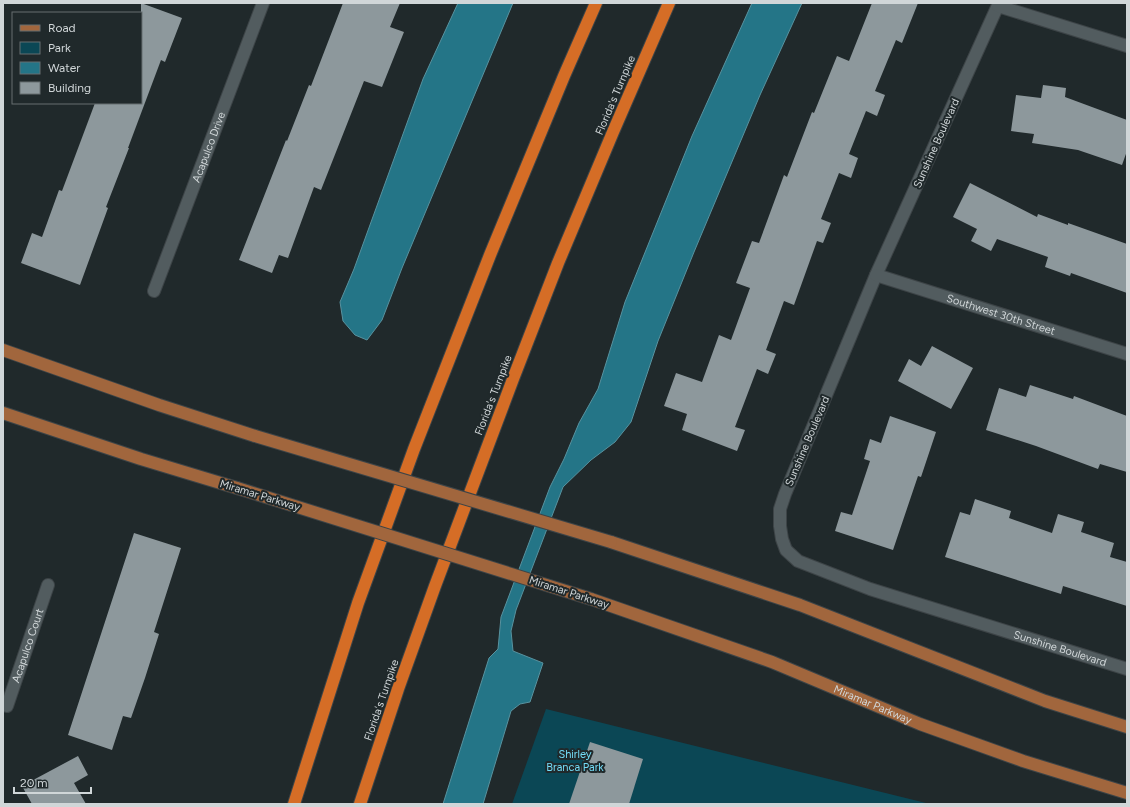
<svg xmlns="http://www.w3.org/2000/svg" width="1130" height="807" viewBox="0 0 1130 807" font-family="Figtree,sans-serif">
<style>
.green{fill:#0b4755}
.water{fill:#247587;stroke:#58929f}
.building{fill:#8d989c}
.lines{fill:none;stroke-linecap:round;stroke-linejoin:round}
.minor-casing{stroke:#3d4447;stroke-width:14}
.primary-casing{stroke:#3d4447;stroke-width:14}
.motorway-casing{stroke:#3d4447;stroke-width:14}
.minor{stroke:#525c5f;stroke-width:12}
.primary{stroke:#a1663d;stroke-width:12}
.motorway{stroke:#d56d26;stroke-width:12}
.primary-bridge-casing{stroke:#3d4447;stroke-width:14;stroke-linecap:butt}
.primary-bridge{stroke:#a1663d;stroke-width:12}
.labels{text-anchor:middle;stroke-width:4;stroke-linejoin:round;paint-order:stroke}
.street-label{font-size:11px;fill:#d0d6d8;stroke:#20292b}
.park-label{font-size:11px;fill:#73dcf7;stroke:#20292b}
</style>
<rect width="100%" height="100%" fill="#20292b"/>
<!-- green -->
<path class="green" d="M546 709 930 804H512Z"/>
<!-- water -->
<g class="water">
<path d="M458 3H513L402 268 382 320 367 340 355 335 343 321 340 302 354 269 423 79Z"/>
<path d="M752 3H802L760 95 694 252 658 341 631 422 615 442 591 460 563 487 516 610 511 631 513 651 543 663 530 702 520 704 511 711 483 804H443L489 658 498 649 501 617 550 487 564 459 579 423 598 389 625 302 692 136Z"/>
</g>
<!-- building -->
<g class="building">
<path d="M141 3 182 18 165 62 161 60 128 148H129L106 207 108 208 80 285 21 263 32 233 42 237 59 190 62 191 95 103H141Z"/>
<path d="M343 3H400L390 27 404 32 382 87 364 81 321 190 314 187 288 258 279 255 272 273 239 260 286 140 287 141 309 85 311 86Z"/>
<path d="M872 3H918L902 43 896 40 875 91 885 95 877 116 866 111 849 154 858 158 851 178 839 173 821 219 831 223 823 243 817 241 794 305 784 301 766 350 776 354 768 374 757 369 735 427 745 430 737 451 682 430 687 414 664 406 676 373 702 382 719 335 731 340 750 288 736 283 752 241 759 243 784 175 787 177 812 112 814 113 837 56 849 61Z"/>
<path d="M1043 85 1066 88 1065 97 1127 120V151L1122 165 1078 150 1032 143 1034 134 1011 131 1016 95 1041 98Z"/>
<path d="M970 183 1037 217 1038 214 1068 225V223L1127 244V293L1071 273 1070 276 1045 267 1048 257 997 239 991 251 971 241 977 229 953 217Z"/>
<path d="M932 346 973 368 951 409 898 381 909 359 921 366Z"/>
<path d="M1030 385 1073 399 1074 396 1127 416V472L1100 464 1098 469 1036 446 986 430 999 388 1026 397Z"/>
<path d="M890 416 936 432 921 477 918 476 893 550 835 531 841 512 852 515 870 461 864 459 870 439 881 443Z"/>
<path d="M975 499 1011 511 1009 518 1052 533 1058 514 1084 522 1081 532 1114 543 1110 557 1127 562V606L1063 586 1061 594 945 557 960 512 970 515Z"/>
<path d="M134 533 181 548 154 632 159 634 145 678 131 718 123 716 112 750 68 735Z"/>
<path d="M590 742 643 759 629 804H569Z"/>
<path d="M78 756 88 775 74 783 86 804H32L22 786Z"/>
</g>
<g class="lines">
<!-- minor casing -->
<g class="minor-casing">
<g id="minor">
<path id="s1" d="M999 3 876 275 785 494 780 509V526L782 539 786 550 798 561 870 589 1127 669"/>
<path d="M998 6 1127 46"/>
<path id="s2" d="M876 275 1127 354"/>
<path id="s3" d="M154 291 263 3"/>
<path id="s4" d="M3 705 7 706 48 585"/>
</g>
</g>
<!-- primary casing -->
<g class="primary-casing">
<g id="primary">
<path d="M3 350 159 405 255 436"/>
<path d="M3 413 141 459 237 488"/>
<path d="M611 542 800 605 1045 701 1127 727"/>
<path id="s5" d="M591 599 772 662 920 724 1023 761 1127 793"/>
</g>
</g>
<!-- motorway casing -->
<g class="motorway-casing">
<g id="motorway">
<path d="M294 804 358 603 414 449 490 255 564 76 596 3"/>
<path d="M360 804 398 689 435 586 513 379 558 263 613 132 669 3"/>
</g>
</g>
<!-- minor -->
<use href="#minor" class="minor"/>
<!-- primary -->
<use href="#primary" class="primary"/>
<!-- motorway -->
<use href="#motorway" class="motorway"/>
<!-- primary-bridge casing -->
<g class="primary-bridge-casing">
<g id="primary-bridge">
<path d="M255 436 611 542"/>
<path d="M237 488 591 599"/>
</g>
</g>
<!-- primary-bridge -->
<use href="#primary-bridge" class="primary-bridge"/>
</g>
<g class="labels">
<!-- street labels -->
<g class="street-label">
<text transform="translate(615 95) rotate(-67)" y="4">Florida's Turnpike</text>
<text transform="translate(936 143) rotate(-66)" y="4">Sunshine Boulevard</text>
<text dy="4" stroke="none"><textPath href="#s3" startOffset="154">Acapulco Drive</textPath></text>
<text dy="4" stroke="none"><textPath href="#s2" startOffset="131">Southwest 30th Street</textPath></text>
<text transform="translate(493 395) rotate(-69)" y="4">Florida's Turnpike</text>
<text transform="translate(807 441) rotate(-67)" y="4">Sunshine Boulevard</text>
<text transform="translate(260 495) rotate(17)" y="4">Miramar Parkway</text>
<text transform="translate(569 592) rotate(18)" y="4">Miramar Parkway</text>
<text dy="4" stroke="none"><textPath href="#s4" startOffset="68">Acapulco Court</textPath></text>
<text dy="4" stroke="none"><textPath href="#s1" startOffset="886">Sunshine Boulevard</textPath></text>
<text transform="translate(381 700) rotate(-71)" y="4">Florida's Turnpike</text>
<text dy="4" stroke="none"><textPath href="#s5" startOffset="301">Miramar Parkway</textPath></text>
</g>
<!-- park labels -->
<g class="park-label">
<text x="575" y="758">Shirley<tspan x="575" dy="13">Branca Park</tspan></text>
</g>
</g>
<!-- border -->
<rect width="1130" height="807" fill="none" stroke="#d0d6d8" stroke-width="8"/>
<!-- legend -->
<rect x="12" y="12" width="130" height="92" fill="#20292b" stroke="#666e70"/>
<rect x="20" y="25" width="20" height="6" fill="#a1663d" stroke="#666e70"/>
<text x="48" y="32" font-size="12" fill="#d0d6d8">Road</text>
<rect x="20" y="42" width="20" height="12" fill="#0b4755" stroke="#666e70"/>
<text x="48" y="52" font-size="12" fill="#d0d6d8">Park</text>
<rect x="20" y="62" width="20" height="12" fill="#247587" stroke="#666e70"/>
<text x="48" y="72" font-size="12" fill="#d0d6d8">Water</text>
<rect x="20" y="82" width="20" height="12" fill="#8d989c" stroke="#666e70"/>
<text x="48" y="92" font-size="12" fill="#d0d6d8">Building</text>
<!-- scale -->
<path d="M14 787v6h77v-6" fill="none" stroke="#d0d6d8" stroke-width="2"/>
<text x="20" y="787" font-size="12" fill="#d0d6d8" stroke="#20292b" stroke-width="3" paint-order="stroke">20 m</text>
</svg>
